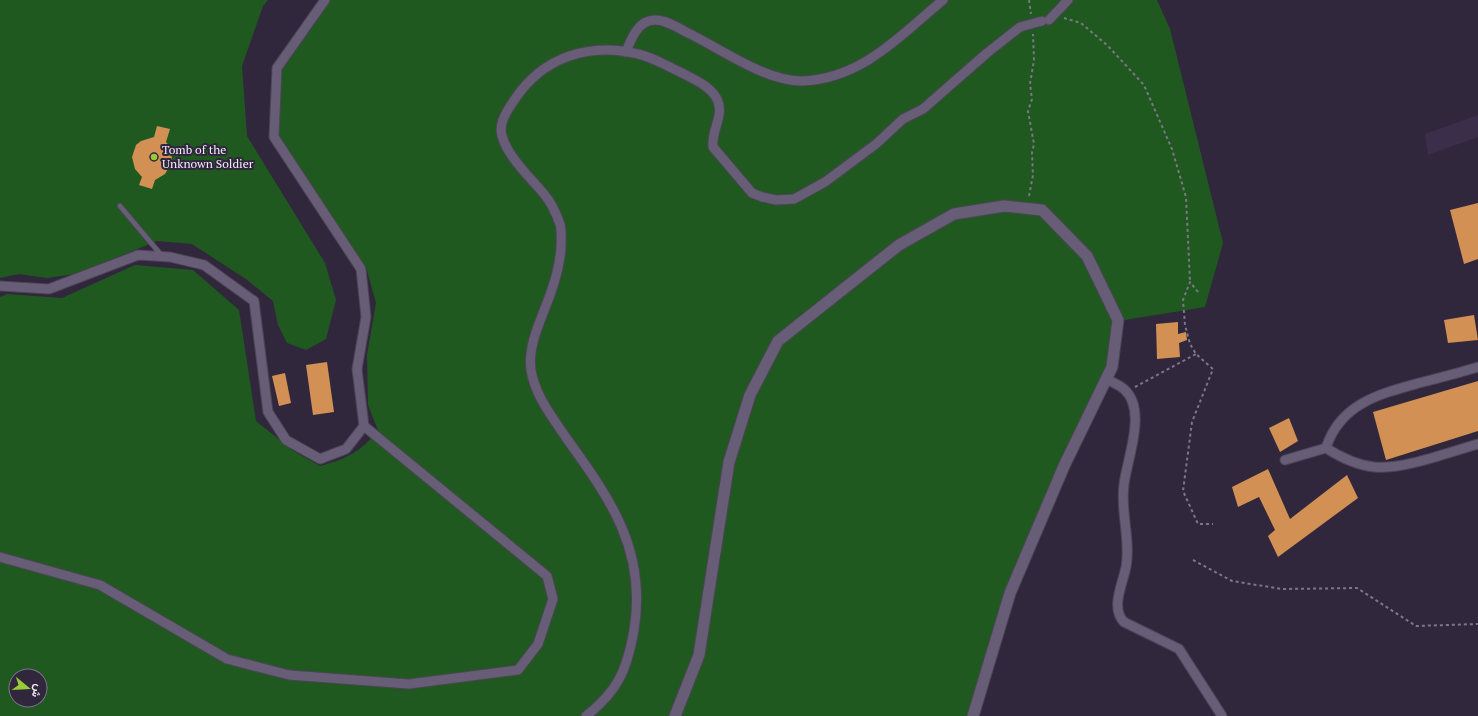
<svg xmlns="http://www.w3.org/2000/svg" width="1478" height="716" viewBox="0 0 1478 716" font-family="'PT Serif',Vazirmatn,serif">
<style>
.built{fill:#3b2e4b}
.green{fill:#20591f;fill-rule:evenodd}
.building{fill:#d39054}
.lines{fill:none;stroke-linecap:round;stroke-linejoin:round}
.service-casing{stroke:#4d4456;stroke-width:6}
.minor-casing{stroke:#4d4456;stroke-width:11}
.tertiary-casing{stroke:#4d4456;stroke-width:13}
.path{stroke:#7d7689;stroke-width:2;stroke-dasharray:3 3;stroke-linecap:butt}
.service{stroke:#685d77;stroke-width:4.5}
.minor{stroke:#685d77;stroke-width:9}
.tertiary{stroke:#685d77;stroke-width:11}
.poi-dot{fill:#98cb37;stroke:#30273d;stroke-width:1.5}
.labels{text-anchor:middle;stroke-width:4;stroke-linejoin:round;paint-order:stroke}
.poi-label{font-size:12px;fill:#f0eaf9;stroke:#30273d;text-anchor:start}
</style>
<rect width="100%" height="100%" fill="#30273d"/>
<!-- built -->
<path class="built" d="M1478 115V137L1428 155 1425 134Z"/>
<!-- green -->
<g class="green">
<path d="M0 0H268L263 6 242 66 247 136 325 263 336 300 326 339 306 350 287 343 278 325 273 301 246 279 192 244 157 241 75 274 47 278 19 274 0 278Z"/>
<path d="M325 0H1157L1170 29 1223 243 1205 307 1118 321 1115 355 1049 498 973 716H0V297L7 294 62 298 135 265 193 270 239 310 256 421 292 450 320 466C346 459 361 452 378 430L368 405 367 355 376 303 366 267 274 137 277 68ZM16 676H40V700H16Z"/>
</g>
<!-- building -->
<g class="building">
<path d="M157 126 170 129 166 142 171 148 172 162 165 174 155 180 152 189 139 185 142 177 135 169 132 157 136 145 141 141 154 137Z"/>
<path d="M1478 203V259L1464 264 1450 210Z"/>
<path d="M1474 315 1478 340 1448 343 1444 320Z"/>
<path d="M1178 322V334L1186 332 1187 340 1179 343 1180 357 1157 359 1156 324Z"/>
<path d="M327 362 334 412 313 415 306 365Z"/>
<path d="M285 373 291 403 279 406 272 376Z"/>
<path d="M1478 381V431L1386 460 1373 412Z"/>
<path d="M1289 418 1298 441 1280 452 1269 428Z"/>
<path d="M1268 469 1290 519 1347 475 1358 498 1278 557 1268 536 1275 530 1259 497 1238 507 1232 487Z"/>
</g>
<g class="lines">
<!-- service casing -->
<g class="service-casing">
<path id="service" d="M120 206 162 256"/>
</g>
<!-- minor casing -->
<g class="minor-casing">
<g id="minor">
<path d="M1049 20 1068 0"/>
<path d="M626 52C631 39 638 20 655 20 666 20 677 27 686 32 720 48 764 81 802 81 862 79 901 35 943 0"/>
<path d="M0 286 49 289 138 255 170 257 204 265 254 301 268 412 286 440 320 459 346 449 364 426 357 369 366 317 361 269 274 137 277 68 325 0"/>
<path d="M1107 379C1113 383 1120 385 1125 390 1147 411 1127 459 1124 484 1120 512 1131 539 1126 567 1123 583 1110 608 1124 622L1179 649 1222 716"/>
<path d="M1326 448C1340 404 1379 394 1419 383 1439 378 1458 373 1478 367"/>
<path d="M1285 460 1326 448C1340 457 1356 465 1374 467 1403 470 1449 452 1478 444"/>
<path d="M0 557 100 585 227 659 289 675 409 684 518 670 538 644 553 599 547 576 364 426"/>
<path d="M586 716C618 691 627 670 634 630 647 551 611 500 567 439 553 418 535 396 531 370 527 342 545 313 553 286 557 274 560 261 561 248 561 240 562 232 560 224 556 213 551 202 544 194 530 177 503 153 501 130 501 119 509 108 515 99 543 57 589 42 638 54 652 57 665 65 678 71 691 78 710 85 717 99 725 115 711 130 713 147L752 193 762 197 776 200 794 199 825 182 876 144 903 119 923 109 987 53 1020 27 1042 21"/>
</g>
</g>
<!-- tertiary casing -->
<g class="tertiary-casing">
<path id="tertiary" d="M675 716 699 655 729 462 750 395 778 341 899 245 954 214 1004 206 1042 210 1087 256 1118 320 1112 367 1064 466 1010 593 973 716"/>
</g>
<!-- path -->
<g class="path">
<path d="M1029 0 1031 14"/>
<path d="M1064 18 1081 23 1108 46 1144 85 1172 149 1186 197 1190 282"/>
<path d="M1029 196 1033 175 1032 153 1034 144 1028 111 1032 99 1030 84 1034 60 1033 34"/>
<path d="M1198 292 1190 282 1183 300 1185 325 1190 344 1196 354 1213 369 1192 422 1183 491 1198 524H1213"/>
<path d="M1135 387 1196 354"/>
<path d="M1193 560 1232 581 1282 589 1357 588 1416 626 1478 624"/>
</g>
<!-- service -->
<use href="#service" class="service"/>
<!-- minor -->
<use href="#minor" class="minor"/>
<!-- tertiary -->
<use href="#tertiary" class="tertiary"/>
</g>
<!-- markers -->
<circle class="poi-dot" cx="154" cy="157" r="4"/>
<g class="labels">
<!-- poi labels -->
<g class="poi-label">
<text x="162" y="154">Tomb of the<tspan x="162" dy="14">Unknown Soldier</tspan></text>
</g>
</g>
<!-- north arrow -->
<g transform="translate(28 688) rotate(108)"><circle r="19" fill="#30273d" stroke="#7d7588"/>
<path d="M0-3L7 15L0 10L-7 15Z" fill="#98cb37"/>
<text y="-6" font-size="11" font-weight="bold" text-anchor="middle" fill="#f0eaf9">ش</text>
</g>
</svg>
